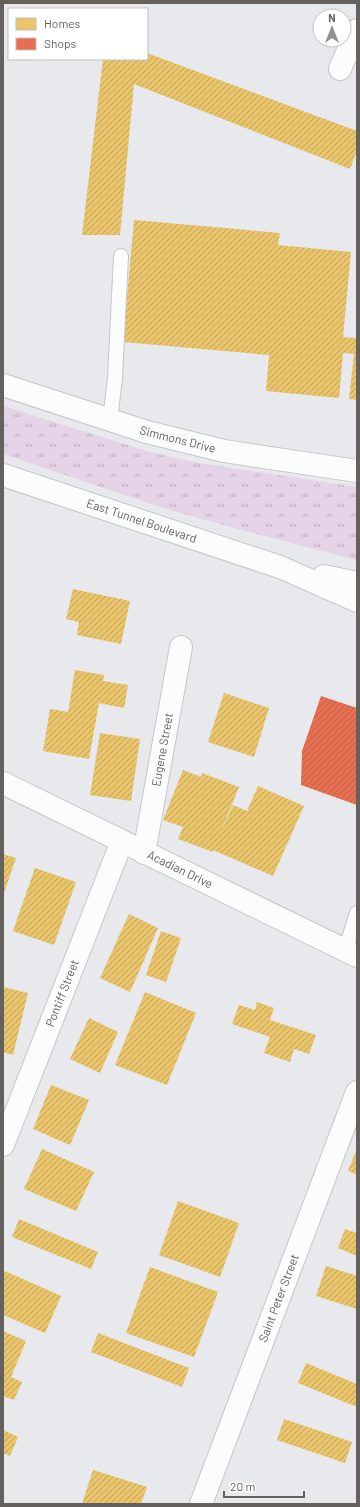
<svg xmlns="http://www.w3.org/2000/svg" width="360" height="1507" viewBox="0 0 360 1507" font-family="Barlow,sans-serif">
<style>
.grass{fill:url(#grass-tufts)}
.homes{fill:url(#homes-hatch)}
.shops{fill:url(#shops-hatch)}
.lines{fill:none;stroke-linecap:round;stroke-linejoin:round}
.service-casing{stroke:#c6c6c7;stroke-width:16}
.minor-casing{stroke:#c6c6c7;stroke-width:24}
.secondary-casing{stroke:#c6c7c7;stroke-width:24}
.service{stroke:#fbfcfc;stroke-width:14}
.minor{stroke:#fbfcfc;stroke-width:22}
.secondary{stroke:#fbfcfc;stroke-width:22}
.labels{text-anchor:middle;stroke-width:4;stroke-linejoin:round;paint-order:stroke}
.street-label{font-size:12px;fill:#65615d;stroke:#fff}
</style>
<defs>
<pattern id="grass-tufts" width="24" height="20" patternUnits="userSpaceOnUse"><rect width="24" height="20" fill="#e5d4e8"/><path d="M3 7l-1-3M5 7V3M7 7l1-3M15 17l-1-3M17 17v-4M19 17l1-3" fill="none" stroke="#bdafbf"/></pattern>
<pattern id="homes-hatch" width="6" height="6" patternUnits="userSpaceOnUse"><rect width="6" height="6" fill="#e9c46a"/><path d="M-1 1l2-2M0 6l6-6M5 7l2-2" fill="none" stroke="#c0a35a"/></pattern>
<pattern id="shops-hatch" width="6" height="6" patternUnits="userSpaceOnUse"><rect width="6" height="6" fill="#e76f51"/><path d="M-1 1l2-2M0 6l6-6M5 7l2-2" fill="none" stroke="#bf5f46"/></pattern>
</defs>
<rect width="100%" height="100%" fill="#e7e9ec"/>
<!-- grass -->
<path class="grass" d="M3 406 150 452 199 463 357 487V560L219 524 160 507 3 454Z"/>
<!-- homes -->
<g class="homes">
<path d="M147 53 357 131V150L350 169 134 84 120 235H82L103 59H147Z"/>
<path d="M134 220 280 233 278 245 351 252 343 337 357 338V400L349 399 354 354 343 353 339 398 266 391 269 355 123 342Z"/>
<path d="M73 589 130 601 121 644 77 635 79 622 66 619Z"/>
<path d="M75 670 104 675 103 681 128 685 124 708 99 703 89 759 43 751 50 709 68 712Z"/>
<path d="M224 693 269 708 254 757 208 742Z"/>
<path d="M100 733 140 739 131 801 90 795Z"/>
<path d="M183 770 201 777 202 773 239 787 220 834 233 805 247 811 258 786 304 806 273 876 213 850V852L178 839 183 827 163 820Z"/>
<path d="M3 854 16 858 3 896Z"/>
<path d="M35 868 76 882 54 945 13 931Z"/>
<path d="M129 914 158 928 130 992 100 978Z"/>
<path d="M161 931 181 938 166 982 146 975Z"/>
<path d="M3 987 28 993 13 1055 3 1052Z"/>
<path d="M145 992 196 1013 167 1085 115 1065Z"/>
<path d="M257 1002 274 1008 270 1020 316 1035 309 1054 294 1049 290 1062 264 1053 270 1037 232 1024 239 1005 255 1010Z"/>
<path d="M89 1018 118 1032 100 1073 70 1059Z"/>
<path d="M51 1085 89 1100 70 1145 33 1129Z"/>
<path d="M357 1148V1175L348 1171Z"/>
<path d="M42 1149 94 1172 76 1211 24 1189Z"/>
<path d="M178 1201 239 1223 220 1277 159 1255Z"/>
<path d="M19 1219 98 1252 91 1269 12 1237Z"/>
<path d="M345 1229 357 1233V1256L338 1248Z"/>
<path d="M326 1266 357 1276V1309L316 1296Z"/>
<path d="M150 1267 218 1292 194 1357 126 1333Z"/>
<path d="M5 1271 61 1296 45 1333 3 1315V1275Z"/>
<path d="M3 1331 26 1341 11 1377 22 1382 14 1400 3 1396Z"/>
<path d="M98 1333 189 1368 182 1387 91 1352Z"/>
<path d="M306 1363 357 1384V1407L298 1383Z"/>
<path d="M284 1419 352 1442 345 1463 277 1440Z"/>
<path d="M3 1430 18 1437 10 1456 3 1453Z"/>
<path d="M93 1470 147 1487 141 1504H82Z"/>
</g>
<!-- shops -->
<path class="shops" d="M321 696 357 708V805L301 785 302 751Z"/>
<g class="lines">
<!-- service casing -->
<g class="service-casing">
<g id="service">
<path d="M110 420 115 378 121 256"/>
<path d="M345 951 357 913"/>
</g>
</g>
<!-- minor casing -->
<g class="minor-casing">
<g id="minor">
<path d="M340 69 357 30"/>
<path id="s1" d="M3 385 147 432 224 451 357 471"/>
<path id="s2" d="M3 783 357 956"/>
<path id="s3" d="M144 853 181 647"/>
<path id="s4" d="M3 1145 122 841"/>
<path id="s5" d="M201 1504 357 1092"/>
</g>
</g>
<!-- secondary casing -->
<g class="secondary-casing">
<g id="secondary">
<path id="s6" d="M3 475 280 567 357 601"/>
<path d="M324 576 357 583"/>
</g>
</g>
<!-- service -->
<use href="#service" class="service"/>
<!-- minor -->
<use href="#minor" class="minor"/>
<!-- secondary -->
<use href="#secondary" class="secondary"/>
</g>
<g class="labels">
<!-- street labels -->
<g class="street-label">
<text dy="4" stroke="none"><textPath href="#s1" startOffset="183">Simmons Drive</textPath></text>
<text dy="4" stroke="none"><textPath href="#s6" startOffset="146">East Tunnel Boulevard</textPath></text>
<text dy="4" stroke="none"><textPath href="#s3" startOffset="105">Eugene Street</textPath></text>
<text dy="4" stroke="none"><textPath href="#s2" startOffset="197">Acadian Drive</textPath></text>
<text dy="4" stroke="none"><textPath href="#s4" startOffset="163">Pontiff Street</textPath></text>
<text dy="4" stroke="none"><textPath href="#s5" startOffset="220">Saint Peter Street</textPath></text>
</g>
</g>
<!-- border -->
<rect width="360" height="1507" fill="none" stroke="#65615d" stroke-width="8"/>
<!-- legend -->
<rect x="8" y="8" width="140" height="52" fill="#ffffff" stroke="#c1c0be"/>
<rect x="16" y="18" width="20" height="12" fill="#e9c46a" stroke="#c1c0be"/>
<text x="44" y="28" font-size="12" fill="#65615d">Homes</text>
<rect x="16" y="38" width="20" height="12" fill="#e76f51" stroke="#c1c0be"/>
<text x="44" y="48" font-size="12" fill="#65615d">Shops</text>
<!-- north arrow -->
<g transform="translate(332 28)"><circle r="19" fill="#ffffff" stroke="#c1c0be"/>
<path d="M0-3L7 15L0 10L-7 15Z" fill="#92918f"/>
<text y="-6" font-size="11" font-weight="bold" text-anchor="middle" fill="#65615d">N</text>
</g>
<!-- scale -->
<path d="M224 1491v6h80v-6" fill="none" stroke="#65615d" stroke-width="2"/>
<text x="230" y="1491" font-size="12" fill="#65615d" stroke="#ffffff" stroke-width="3" paint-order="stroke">20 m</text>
</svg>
